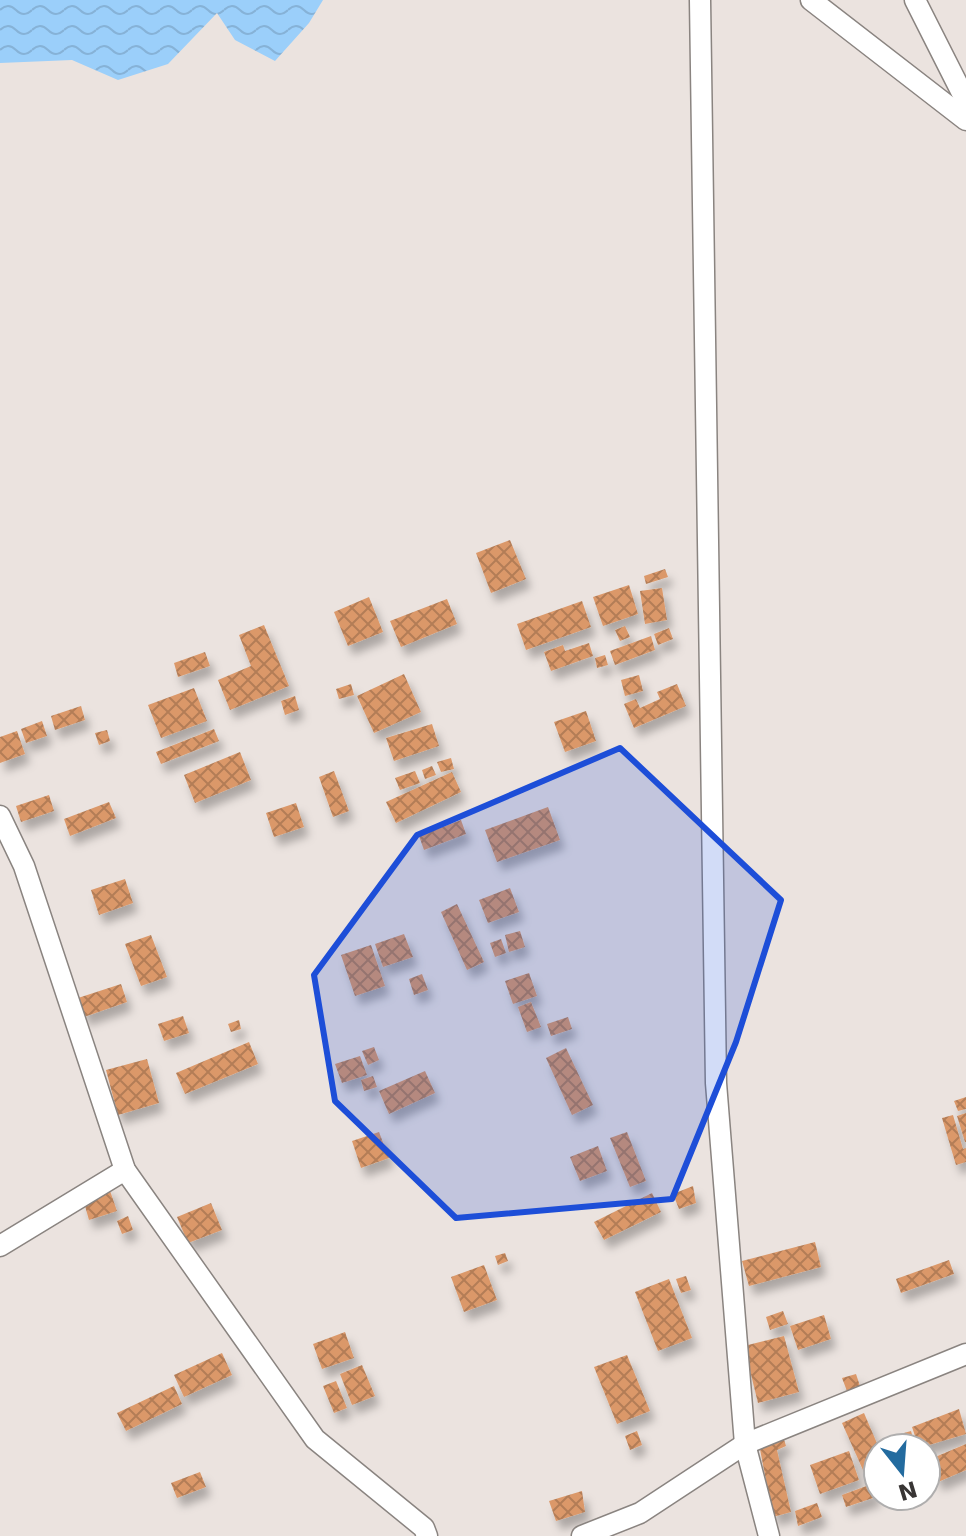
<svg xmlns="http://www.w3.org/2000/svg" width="966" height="1536" viewBox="0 0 966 1536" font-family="'DejaVu Sans',sans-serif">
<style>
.water{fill:url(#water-waves)}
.building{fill:url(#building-cross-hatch);filter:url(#shadow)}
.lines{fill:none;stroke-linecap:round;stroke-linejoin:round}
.minor-casing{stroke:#8a8480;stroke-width:23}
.minor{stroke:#fff;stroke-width:20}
.marked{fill:#1d4ed8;fill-opacity:0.2;stroke:#1d4ed8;stroke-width:6;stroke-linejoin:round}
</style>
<defs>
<pattern id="water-waves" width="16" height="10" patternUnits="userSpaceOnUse" patternTransform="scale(2)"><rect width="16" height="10" fill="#9bcffa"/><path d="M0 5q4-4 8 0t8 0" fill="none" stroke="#86b2d7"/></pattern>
<pattern id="building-cross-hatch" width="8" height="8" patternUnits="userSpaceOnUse" patternTransform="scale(2)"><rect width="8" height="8" fill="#db9869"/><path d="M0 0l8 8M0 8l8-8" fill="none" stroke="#b37d57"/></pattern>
<filter id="shadow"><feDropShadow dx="5" dy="9" stdDeviation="4" flood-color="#0004"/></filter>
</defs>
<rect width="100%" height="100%" fill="#ebe3df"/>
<!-- water -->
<path class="water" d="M0 0H323L309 23 275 61 235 40 217 13 168 64 118 80 72 60 0 63Z"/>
<!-- building -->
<g class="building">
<path d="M510 540 526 579 491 593 476 553Z"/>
<path d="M665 569 668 577 646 584 644 576Z"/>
<path d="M629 585 638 614 603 626 593 597Z"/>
<path d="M662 588 667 620 645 624 640 591Z"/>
<path d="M369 597 383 632 348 646 334 612Z"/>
<path d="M447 599 457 624 401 647 390 621Z"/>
<path d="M582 601 591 627 526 650 517 624Z"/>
<path d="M264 625 289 686 230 710 218 680 251 666 239 635Z"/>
<path d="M625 626 630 637 620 641 615 630Z"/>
<path d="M669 628 673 639 658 645 654 634Z"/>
<path d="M651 636 655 650 615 665 610 651Z"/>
<path d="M589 643 593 656 551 671 544 652 563 645 565 651Z"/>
<path d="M205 652 210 666 178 677 174 663Z"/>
<path d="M605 655 608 665 597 668 595 658Z"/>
<path d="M404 674 421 712 374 733 357 696Z"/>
<path d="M639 675 643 691 625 696 621 680Z"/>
<path d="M351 684 354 695 339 699 336 689Z"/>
<path d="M677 684 686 706 634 728 624 704 636 699 640 708 660 699 657 692Z"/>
<path d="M194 688 207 721 161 738 148 705Z"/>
<path d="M295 696 299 710 285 715 281 701Z"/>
<path d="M81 706 85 720 55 730 51 716Z"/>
<path d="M586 711 596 741 565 752 554 722Z"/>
<path d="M42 721 47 736 26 743 21 729Z"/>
<path d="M432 724 439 746 394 761 386 738Z"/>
<path d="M214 729 219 741 161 764 156 752Z"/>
<path d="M107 730 110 741 99 745 95 733Z"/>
<path d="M17 731 25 754 0 763V737Z"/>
<path d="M240 752 251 780 195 803 184 775Z"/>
<path d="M451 758 454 769 441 772 437 762Z"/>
<path d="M432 766 436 775 425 779 422 770Z"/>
<path d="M334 771 349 811 333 817 319 777Z"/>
<path d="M415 771 420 783 400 790 395 778Z"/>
<path d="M452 772 461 792 396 823 386 802Z"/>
<path d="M49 795 54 811 21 822 16 806Z"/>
<path d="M109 802 116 818 70 836 64 819Z"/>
<path d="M296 803 304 827 274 837 266 813Z"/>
<path d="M548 807 560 840 497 862 485 830Z"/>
<path d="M461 820 466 834 424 850 419 836Z"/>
<path d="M125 879 133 903 99 915 91 890Z"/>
<path d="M510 888 519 912 488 923 479 900Z"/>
<path d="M457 904 484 962 467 970 441 912Z"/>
<path d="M520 931 525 947 509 952 505 935Z"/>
<path d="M404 934 413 957 383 967 375 944Z"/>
<path d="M151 935 167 977 141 986 125 944Z"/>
<path d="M501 939 506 953 495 957 490 943Z"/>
<path d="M371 945 385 986 355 996 341 955Z"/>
<path d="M529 973 537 996 513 1004 505 981Z"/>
<path d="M422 974 428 990 414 995 409 979Z"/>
<path d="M121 984 127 1002 84 1017 78 998Z"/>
<path d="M531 1002 541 1027 527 1032 518 1007Z"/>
<path d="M183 1016 189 1033 164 1041 158 1024Z"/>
<path d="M568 1017 572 1029 551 1036 547 1024Z"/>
<path d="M239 1020 241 1029 231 1032 228 1024Z"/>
<path d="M249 1042 258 1064 185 1094 176 1073Z"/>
<path d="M374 1047 379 1060 368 1065 362 1051Z"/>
<path d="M566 1048 593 1105 572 1115 546 1058Z"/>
<path d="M360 1056 367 1075 342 1083 335 1064Z"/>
<path d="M147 1059 159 1103 118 1115 106 1070Z"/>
<path d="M425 1071 435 1093 389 1114 379 1091Z"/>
<path d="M373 1076 377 1087 364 1091 361 1080Z"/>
<path d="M966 1097V1109L958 1111 954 1101Z"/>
<path d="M966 1113V1142H965L957 1116Z"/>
<path d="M953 1115 963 1149 966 1148V1162L956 1165 942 1118Z"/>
<path d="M379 1132 389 1158 361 1168 352 1141Z"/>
<path d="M627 1132 646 1181 630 1187 610 1138Z"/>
<path d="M598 1146 607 1171 580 1181 570 1157Z"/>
<path d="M108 1185 117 1211 89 1220 83 1199Z"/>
<path d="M693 1186 696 1203 679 1209 673 1194Z"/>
<path d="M652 1193 661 1212 604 1240 594 1222Z"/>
<path d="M211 1203 222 1230 188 1243 177 1217Z"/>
<path d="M128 1216 133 1230 122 1234 117 1221Z"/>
<path d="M815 1242 821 1267 749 1286 742 1261Z"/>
<path d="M505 1253 508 1261 498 1265 495 1256Z"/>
<path d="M949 1260 954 1274 901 1293 896 1279Z"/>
<path d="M484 1265 497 1300 464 1312 451 1277Z"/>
<path d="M686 1276 691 1290 681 1293 676 1279Z"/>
<path d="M669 1279 692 1338 658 1351 635 1292Z"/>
<path d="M783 1311 788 1324 770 1330 766 1317Z"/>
<path d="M824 1315 831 1339 798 1350 790 1326Z"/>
<path d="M345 1332 354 1358 322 1369 313 1344Z"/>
<path d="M784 1336 799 1392 758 1403 744 1346Z"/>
<path d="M222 1353 232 1375 184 1397 174 1375Z"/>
<path d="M627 1355 650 1411 617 1424 594 1367Z"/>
<path d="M362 1365 375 1396 352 1405 340 1374Z"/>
<path d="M856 1374 860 1386 847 1391 842 1378Z"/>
<path d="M336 1381 347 1408 334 1413 323 1386Z"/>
<path d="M174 1386 182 1404 126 1431 117 1413Z"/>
<path d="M959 1409 966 1434 919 1448 912 1427Z"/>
<path d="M864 1413 879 1448 878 1474 867 1479 842 1423Z"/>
<path d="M637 1431 642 1445 630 1450 625 1436Z"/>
<path d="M911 1431 916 1448H901L897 1435Z"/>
<path d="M783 1436 786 1446 777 1450 791 1512 773 1517 759 1444Z"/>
<path d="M966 1444V1470L938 1482 928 1460Z"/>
<path d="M849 1451 859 1480 820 1494 810 1465Z"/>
<path d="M200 1472 206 1487 177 1498 171 1483Z"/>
<path d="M872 1484 876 1497 846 1507 842 1495Z"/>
<path d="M582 1491 585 1512 556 1521 549 1501Z"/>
<path d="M817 1503 822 1517 798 1526 795 1511Z"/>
</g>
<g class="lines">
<!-- minor casing -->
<g class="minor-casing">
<g id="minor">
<path d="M700 0 716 1083 745 1444 769 1536"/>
<path d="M811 0 966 120"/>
<path d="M915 0 966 101"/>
<path d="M0 816 24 866 125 1170 315 1439 424 1528 427 1536"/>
<path d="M0 1246 125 1170"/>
<path d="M582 1536 640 1513 745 1444 966 1354"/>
</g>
</g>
<!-- minor -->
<use href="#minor" class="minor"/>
</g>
<!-- marked area -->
<path class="marked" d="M620 748 781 900 736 1042 672 1199 456 1218 335 1101 314 975 417 835Z"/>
<!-- north arrow -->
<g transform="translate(902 1472) rotate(163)"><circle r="38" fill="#ffffff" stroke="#afaeae" stroke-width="2"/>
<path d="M0-6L14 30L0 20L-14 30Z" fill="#236b9f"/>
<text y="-12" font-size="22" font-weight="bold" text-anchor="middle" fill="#383534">N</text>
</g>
</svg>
